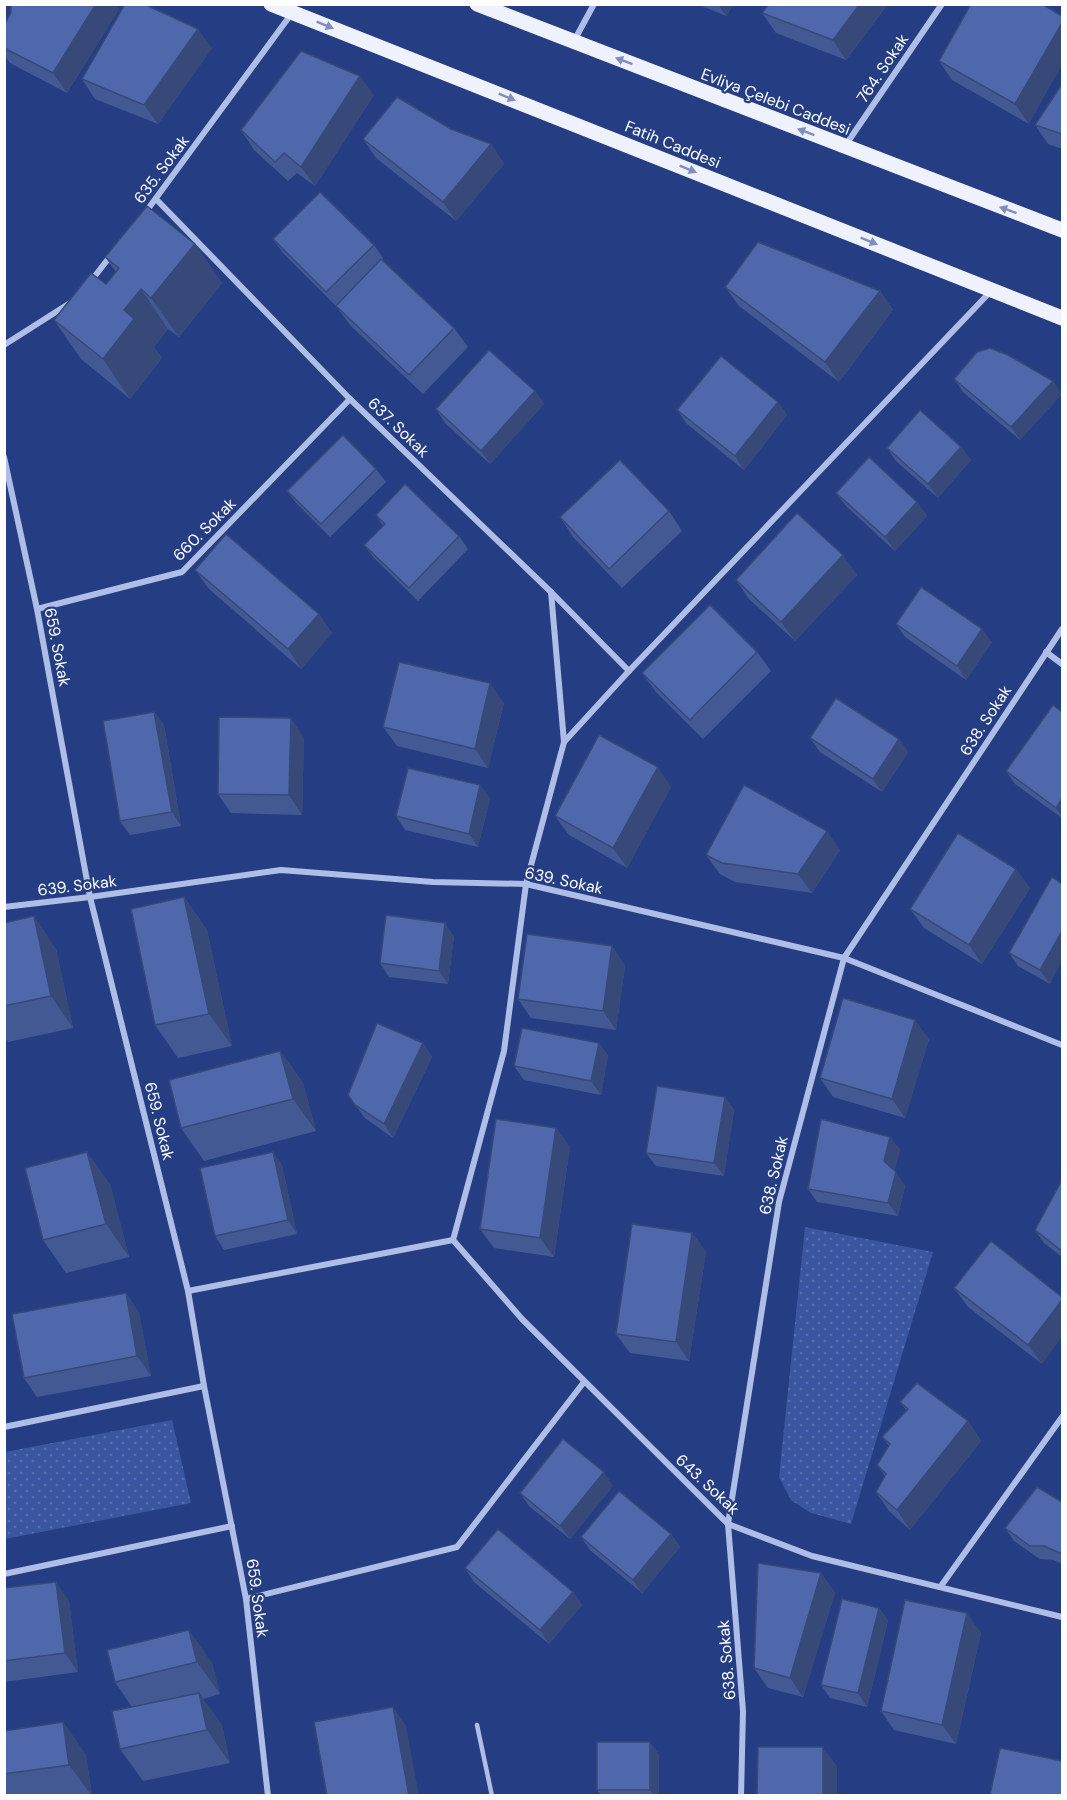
<svg xmlns="http://www.w3.org/2000/svg" width="1067" height="1800" viewBox="0 0 1067 1800" font-family="'DM Sans',sans-serif">
<style>
.green{fill:url(#green-dots)}
.lines{fill:none;stroke-linecap:round;stroke-linejoin:round}
.lane{stroke:#aebee7;stroke-width:4.5}
.street{stroke:#aebee7;stroke-width:6}
.primary{stroke:#eff2fd;stroke-width:15}
.wall{fill:#435993}
.shaded-wall{fill:#374978}
.building{fill:#4e68ab;stroke:#374978;stroke-width:1.5}
.oneway{fill:#808fba}
.labels{text-anchor:middle;stroke-width:4.5;stroke-linejoin:round;paint-order:stroke}
.street-label{font-size:16px;fill:#fff;stroke:#253e83}
</style>
<defs>
<pattern id="green-dots" width="8" height="8" patternUnits="userSpaceOnUse" patternTransform="scale(1.5)"><rect width="8" height="8" fill="#3a56a0"/><path d="M2 2h.1M6 6h.1" fill="none" stroke="#586fae" stroke-width="1.8" stroke-linecap="round"/></pattern>
</defs>
<rect width="100%" height="100%" fill="#253e83"/>
<!-- green -->
<g class="green">
<path d="M805 1227 933 1252 851 1524 811 1513 791 1500 779 1477Z"/>
<path d="M172 1420 191 1503 5 1539V1452Z"/>
</g>
<g class="lines">
<!-- lane -->
<path class="lane" d="M477 1725 492 1796"/>
<!-- street -->
<g class="street">
<path d="M574 41 594 4"/>
<path d="M845 146 942 4"/>
<path d="M156 199 350 399 551 592 629 671"/>
<path d="M145 213 292 13"/>
<path d="M91 281 112 254"/>
<path d="M4 345 70 303"/>
<path d="M4 457 37 609 90 897 188 1291 204 1386 246 1599 268 1796"/>
<path d="M551 592 564 742"/>
<path d="M37 609 182 572 350 399"/>
<path d="M1046 652 1062 664"/>
<path d="M4 907 90 897 281 870 433 882 526 884 844 958 1062 1045"/>
<path d="M453 1240 522 1319 728 1524 812 1556 1062 1617"/>
<path d="M188 1291 453 1240 504 1051 526 884 564 742 629 671 992 290"/>
<path d="M4 1427 204 1386"/>
<path d="M4 1574 232 1526"/>
<path d="M941 1586 1062 1417"/>
<path d="M246 1599 457 1547 584 1382"/>
<path d="M741 1796 743 1711 728 1524 779 1202 844 958 1062 629"/>
</g>
<!-- primary -->
<g class="primary">
<path d="M271 4 1062 318"/>
<path d="M477 4 1062 230"/>
</g>
</g>
<!-- wall -->
<g class="wall">
<path d="M11 4H115L119 9 67 93 10 63 4 55V26L11 12Z"/>
<path d="M697 4H734L726 16Z"/>
<path d="M769 4H888L846 60 776 33 762 13Z"/>
<path d="M971 4 1029 124 952 80 939 61Z"/>
<path d="M212 48 158 124 95 99 82 79Z"/>
<path d="M1062 84V149L1048 144 1035 125Z"/>
<path d="M374 95 315 186 297 173 288 181 254 150 241 130Z"/>
<path d="M451 129 491 144 504 164 456 221 376 158 363 139Z"/>
<path d="M273 239 374 245 383 258 382 259 454 328 468 347 423 394 350 325 336 306 345 297 336 306 283 253Z"/>
<path d="M195 244 222 283 179 337 168 329 154 347 162 358 130 399 81 359 54 320 106 284 116 272 105 257Z"/>
<path d="M725 287 880 291 893 310 839 382 739 306Z"/>
<path d="M954 379 1062 394 1020 440 963 392Z"/>
<path d="M535 391 544 404 490 464 445 423 436 409Z"/>
<path d="M778 402 787 415 744 470 687 424 677 410Z"/>
<path d="M961 447 971 460 938 498 896 461 887 448Z"/>
<path d="M376 469 386 482 330 537 297 504 287 491Z"/>
<path d="M836 493 917 502 927 516 895 551 846 506Z"/>
<path d="M669 511 682 531 622 588 573 537 560 517Z"/>
<path d="M376 515 459 536 468 549 418 601 374 558 364 545 383 526Z"/>
<path d="M195 570 319 614 332 633 301 669 209 589Z"/>
<path d="M857 575 795 641 749 599 736 580Z"/>
<path d="M896 624 992 642 966 680 905 637Z"/>
<path d="M757 652 771 671 703 739 656 692 642 673Z"/>
<path d="M504 703 488 768 397 746 383 727Z"/>
<path d="M154 712 164 725 181 826 130 835 120 821Z"/>
<path d="M1062 712V818L1015 784 1006 771Z"/>
<path d="M304 738 302 815 231 813 218 794Z"/>
<path d="M810 738 899 739 908 752 882 792 820 752Z"/>
<path d="M671 787 627 868 569 835 555 816Z"/>
<path d="M490 798 478 847 405 830 396 816Z"/>
<path d="M840 850 812 893 735 882 720 874 706 855Z"/>
<path d="M1016 869 1030 888 982 964 924 928 910 909Z"/>
<path d="M1062 884 1050 984 1018 966 1009 953Z"/>
<path d="M184 897 207 930 232 1046 178 1058 155 1025Z"/>
<path d="M4 923 56 949 73 1028 8 1042 4 1037Z"/>
<path d="M454 936 448 984 389 977 380 963Z"/>
<path d="M612 946 625 966 616 1030 531 1018 518 999Z"/>
<path d="M929 1039 905 1118 833 1097 820 1078Z"/>
<path d="M423 1043 432 1057 393 1138 365 1118 348 1095Z"/>
<path d="M599 1043 608 1056 601 1095 524 1080 514 1066Z"/>
<path d="M280 1051 303 1083 316 1131 204 1161 181 1128Z"/>
<path d="M725 1097 734 1110 724 1176 656 1166 646 1153Z"/>
<path d="M556 1128 570 1147 554 1257 494 1248 480 1229Z"/>
<path d="M890 1137 900 1150 894 1171 905 1186 898 1216 817 1202 808 1189Z"/>
<path d="M282 1165 297 1234 224 1250 215 1236Z"/>
<path d="M1062 1180V1257L1044 1243 1035 1230Z"/>
<path d="M110 1184 129 1257 66 1273 43 1240Z"/>
<path d="M692 1233 706 1252 689 1361 630 1353 616 1334Z"/>
<path d="M991 1241 1042 1364 968 1307 954 1288Z"/>
<path d="M126 1293 139 1313 151 1376 37 1397 24 1378Z"/>
<path d="M900 1402 968 1421 981 1441 910 1530 889 1511 876 1492 885 1476 877 1465 889 1446 882 1437 906 1410Z"/>
<path d="M613 1486 570 1539 529 1506 520 1493Z"/>
<path d="M1062 1502V1564L1053 1560 1040 1559 1014 1541 1005 1528Z"/>
<path d="M671 1534 680 1547 642 1593 590 1550 581 1537Z"/>
<path d="M465 1568 573 1592 582 1605 549 1644 474 1582Z"/>
<path d="M821 1573 835 1593 803 1697 768 1688 754 1668Z"/>
<path d="M4 1588 69 1601 78 1672 4 1682Z"/>
<path d="M879 1608 888 1621 867 1707 830 1698 821 1685Z"/>
<path d="M981 1633 956 1744 894 1730 881 1711Z"/>
<path d="M107 1650 212 1663 220 1694 203 1699 222 1725 230 1763 143 1781 120 1749 132 1707 115 1682Z"/>
<path d="M63 1722 86 1755 92 1796H4V1731Z"/>
<path d="M650 1742 659 1755V1796H601L597 1790Z"/>
</g>
<!-- shaded-wall -->
<g class="shaded-wall">
<path d="M96 4H115L119 9 67 93 53 73Z"/>
<path d="M718 4H734L726 16Z"/>
<path d="M860 4H888L846 60 833 40Z"/>
<path d="M1062 23V65L1029 124 1015 104Z"/>
<path d="M198 29 212 48 158 124 144 105Z"/>
<path d="M360 76 374 95 315 186 301 167Z"/>
<path d="M491 144 504 164 456 221 443 202Z"/>
<path d="M195 244 222 283 179 337 151 298Z"/>
<path d="M141 289 168 329 154 347 162 358 130 399 103 359 124 310Z"/>
<path d="M880 291 893 310 839 382 825 362Z"/>
<path d="M1053 381 1062 394 1020 440 1011 427Z"/>
<path d="M535 391 544 404 490 464 481 451Z"/>
<path d="M778 402 787 415 744 470 735 456Z"/>
<path d="M961 447 971 460 938 498 928 484Z"/>
<path d="M917 502 927 516 895 551 885 537Z"/>
<path d="M843 555 857 575 795 641 781 622Z"/>
<path d="M319 614 332 633 301 669 288 649Z"/>
<path d="M982 629 992 642 966 680 957 666Z"/>
<path d="M490 683 504 703 488 768 475 749Z"/>
<path d="M154 712 164 725 181 826 172 812Z"/>
<path d="M291 718 304 738 302 815 289 795Z"/>
<path d="M899 739 908 752 882 792 873 779Z"/>
<path d="M658 767 671 787 627 868 613 848Z"/>
<path d="M480 785 490 798 478 847 469 834Z"/>
<path d="M1062 799V816L1056 808Z"/>
<path d="M827 831 840 850 812 893 798 874Z"/>
<path d="M1016 869 1030 888 982 964 969 945Z"/>
<path d="M184 897 207 930 232 1046 209 1014Z"/>
<path d="M34 916 56 949 73 1028 51 996Z"/>
<path d="M445 923 454 936 448 984 439 971Z"/>
<path d="M1062 931V961L1050 984 1040 970Z"/>
<path d="M612 946 625 966 616 1030 603 1011Z"/>
<path d="M915 1020 929 1039 905 1118 892 1099Z"/>
<path d="M423 1043 432 1057 393 1138 384 1124Z"/>
<path d="M599 1043 608 1056 601 1095 591 1081Z"/>
<path d="M280 1051 303 1083 316 1131 293 1099Z"/>
<path d="M725 1097 734 1110 724 1176 714 1163Z"/>
<path d="M556 1128 570 1147 554 1257 540 1238Z"/>
<path d="M890 1137 900 1150 893 1175 884 1161Z"/>
<path d="M87 1152 110 1184 129 1257 106 1224Z"/>
<path d="M273 1152 282 1165 297 1234 288 1220Z"/>
<path d="M896 1172 905 1186 898 1216 888 1203Z"/>
<path d="M692 1233 706 1252 689 1361 676 1342Z"/>
<path d="M126 1293 139 1313 151 1376 137 1356Z"/>
<path d="M1062 1300V1337L1042 1364 1028 1345Z"/>
<path d="M968 1421 981 1441 910 1530 897 1510Z"/>
<path d="M604 1472 613 1486 570 1539 560 1526Z"/>
<path d="M671 1534 680 1547 642 1593 633 1580Z"/>
<path d="M821 1573 835 1593 803 1697 790 1678Z"/>
<path d="M56 1582 69 1601 78 1672 65 1653Z"/>
<path d="M573 1592 582 1605 549 1644 540 1630Z"/>
<path d="M879 1608 888 1621 867 1707 858 1693Z"/>
<path d="M967 1613 981 1633 956 1744 942 1725Z"/>
<path d="M189 1630 212 1663 220 1694 197 1662Z"/>
<path d="M199 1693 222 1725 230 1763 207 1730Z"/>
<path d="M393 1707 406 1726 419 1796H409Z"/>
<path d="M63 1722 86 1755 92 1796 69 1765Z"/>
<path d="M650 1742 659 1755V1796H654L650 1790Z"/>
<path d="M823 1747 837 1766V1796H823Z"/>
</g>
<!-- building -->
<g class="building">
<path d="M11 4H96L53 73 4 48V26L11 12Z"/>
<path d="M125 4H144L198 29 144 105 82 79Z"/>
<path d="M769 4H860L833 40 762 13Z"/>
<path d="M971 4H1042L1062 16V23L1015 104 939 61Z"/>
<path d="M301 51 360 76 301 167 284 153 275 162 241 130Z"/>
<path d="M1062 84V134L1035 125Z"/>
<path d="M397 97 451 129 491 144 443 202 363 139Z"/>
<path d="M320 192 374 245 326 292 273 239Z"/>
<path d="M147 206 195 244 151 298 141 289 124 310 134 319 103 359 54 320 91 273 106 284 119 268 105 257Z"/>
<path d="M758 242 880 291 825 362 725 287Z"/>
<path d="M381 259 454 328 409 375 336 306Z"/>
<path d="M990 348 1008 355 1053 381 1011 427 954 379 977 352Z"/>
<path d="M489 350 535 391 481 451 436 409Z"/>
<path d="M721 356 778 402 735 456 677 410Z"/>
<path d="M920 410 961 447 928 484 887 448Z"/>
<path d="M343 435 376 469 321 524 287 491Z"/>
<path d="M869 457 917 502 885 537 836 493Z"/>
<path d="M620 460 669 511 609 569 560 517Z"/>
<path d="M405 484 459 536 409 588 364 545 385 524 376 515Z"/>
<path d="M797 513 843 555 781 622 736 580Z"/>
<path d="M226 534 319 614 288 649 195 570Z"/>
<path d="M921 587 982 629 957 666 896 624Z"/>
<path d="M710 605 757 652 690 720 642 673Z"/>
<path d="M399 662 490 683 475 749 383 727Z"/>
<path d="M836 698 899 739 873 779 810 738Z"/>
<path d="M1053 705 1062 712V799L1056 808 1006 771Z"/>
<path d="M154 712 172 812 120 821 103 721Z"/>
<path d="M219 717 291 718 289 795 218 794Z"/>
<path d="M599 735 658 767 613 848 555 816Z"/>
<path d="M408 768 480 785 469 834 396 816Z"/>
<path d="M744 785 827 831 798 874 722 863 706 855Z"/>
<path d="M958 833 1016 869 969 945 910 909Z"/>
<path d="M1052 877 1062 884V931L1040 970 1009 953Z"/>
<path d="M184 897 209 1014 155 1025 131 909Z"/>
<path d="M386 915 445 923 439 971 380 963Z"/>
<path d="M34 916 51 996 4 1006V923Z"/>
<path d="M527 934 612 946 603 1011 518 999Z"/>
<path d="M843 998 915 1020 892 1099 820 1078Z"/>
<path d="M377 1023 423 1043 384 1124 355 1105 348 1095Z"/>
<path d="M522 1028 599 1043 591 1081 514 1066Z"/>
<path d="M280 1051 293 1099 181 1128 169 1080Z"/>
<path d="M657 1086 725 1097 714 1163 646 1153Z"/>
<path d="M496 1119 556 1128 540 1238 480 1229Z"/>
<path d="M821 1119 890 1137 884 1161 896 1172 888 1203 808 1189Z"/>
<path d="M87 1152 106 1224 43 1240 25 1168Z"/>
<path d="M273 1152 288 1220 215 1236 200 1168Z"/>
<path d="M1062 1180V1251L1035 1230Z"/>
<path d="M632 1224 692 1233 676 1342 616 1334Z"/>
<path d="M991 1241 1062 1297V1300L1028 1345 954 1288Z"/>
<path d="M126 1293 137 1356 24 1378 12 1314Z"/>
<path d="M917 1383 968 1421 897 1510 876 1492 886 1474 877 1465 890 1444 882 1437 908 1409 900 1402Z"/>
<path d="M563 1439 604 1472 560 1526 520 1493Z"/>
<path d="M1037 1487 1062 1502V1554L1044 1546H1030L1005 1528Z"/>
<path d="M619 1491 671 1534 633 1580 581 1537Z"/>
<path d="M498 1529 573 1592 540 1630 465 1568Z"/>
<path d="M758 1563 821 1573 790 1678 754 1668Z"/>
<path d="M56 1582 65 1653 4 1661V1588Z"/>
<path d="M842 1599 879 1608 858 1693 821 1685Z"/>
<path d="M905 1600 967 1613 942 1725 881 1711Z"/>
<path d="M189 1630 197 1662 115 1682 107 1650Z"/>
<path d="M199 1693 207 1730 120 1749 112 1711Z"/>
<path d="M393 1707 409 1796H327L314 1722Z"/>
<path d="M63 1722 69 1765 4 1774V1731Z"/>
<rect x="597" y="1742" width="53" height="48"/>
<path d="M758 1747H823V1796H757Z"/>
<path d="M1000 1748 1062 1761V1796L990 1795Z"/>
</g>
<!-- one-way arrows -->
<defs><path id="oneway-solid" d="M-6-.8H1V-3.2L6.5 0L1 3.2V.8H-6Z" transform="scale(1.5)"/></defs>
<g class="oneway">
<use href="#oneway-solid" transform="translate(325 25) rotate(22)"/>
<use href="#oneway-solid" transform="translate(624 61) rotate(-159)"/>
<use href="#oneway-solid" transform="translate(507 97) rotate(22)"/>
<use href="#oneway-solid" transform="translate(806 132) rotate(-159)"/>
<use href="#oneway-solid" transform="translate(688 169) rotate(22)"/>
<use href="#oneway-solid" transform="translate(1008 210) rotate(-160)"/>
<use href="#oneway-solid" transform="translate(869 241) rotate(22)"/>
</g>
<g class="labels">
<!-- street labels -->
<g class="street-label">
<text transform="translate(882 68) rotate(-56)" y="6">764. Sokak</text>
<text transform="translate(776 101) rotate(21)" y="6">Evliya Çelebi Caddesi</text>
<text transform="translate(673 144) rotate(22)" y="6">Fatih Caddesi</text>
<text transform="translate(161 169) rotate(-53)" y="6">635. Sokak</text>
<text transform="translate(399 427) rotate(44)" y="6">637. Sokak</text>
<text transform="translate(204 529) rotate(-45)" y="6">660. Sokak</text>
<text transform="translate(58 647) rotate(79)" y="6">659. Sokak</text>
<text transform="translate(985 720) rotate(-57)" y="6">638. Sokak</text>
<text transform="translate(564 880) rotate(12)" y="6">639. Sokak</text>
<text transform="translate(77 885) rotate(-7)" y="6">639. Sokak</text>
<text transform="translate(160 1121) rotate(76)" y="6">659. Sokak</text>
<text transform="translate(773 1175) rotate(-77)" y="6">638. Sokak</text>
<text transform="translate(708 1484) rotate(43)" y="6">643. Sokak</text>
<text transform="translate(258 1598) rotate(82)" y="6">659. Sokak</text>
<text transform="translate(726 1660) rotate(-95)" y="6">638. Sokak</text>
</g>
</g>
<!-- border -->
<rect width="1067" height="1800" fill="none" stroke="#ffffff" stroke-width="12"/>
</svg>
